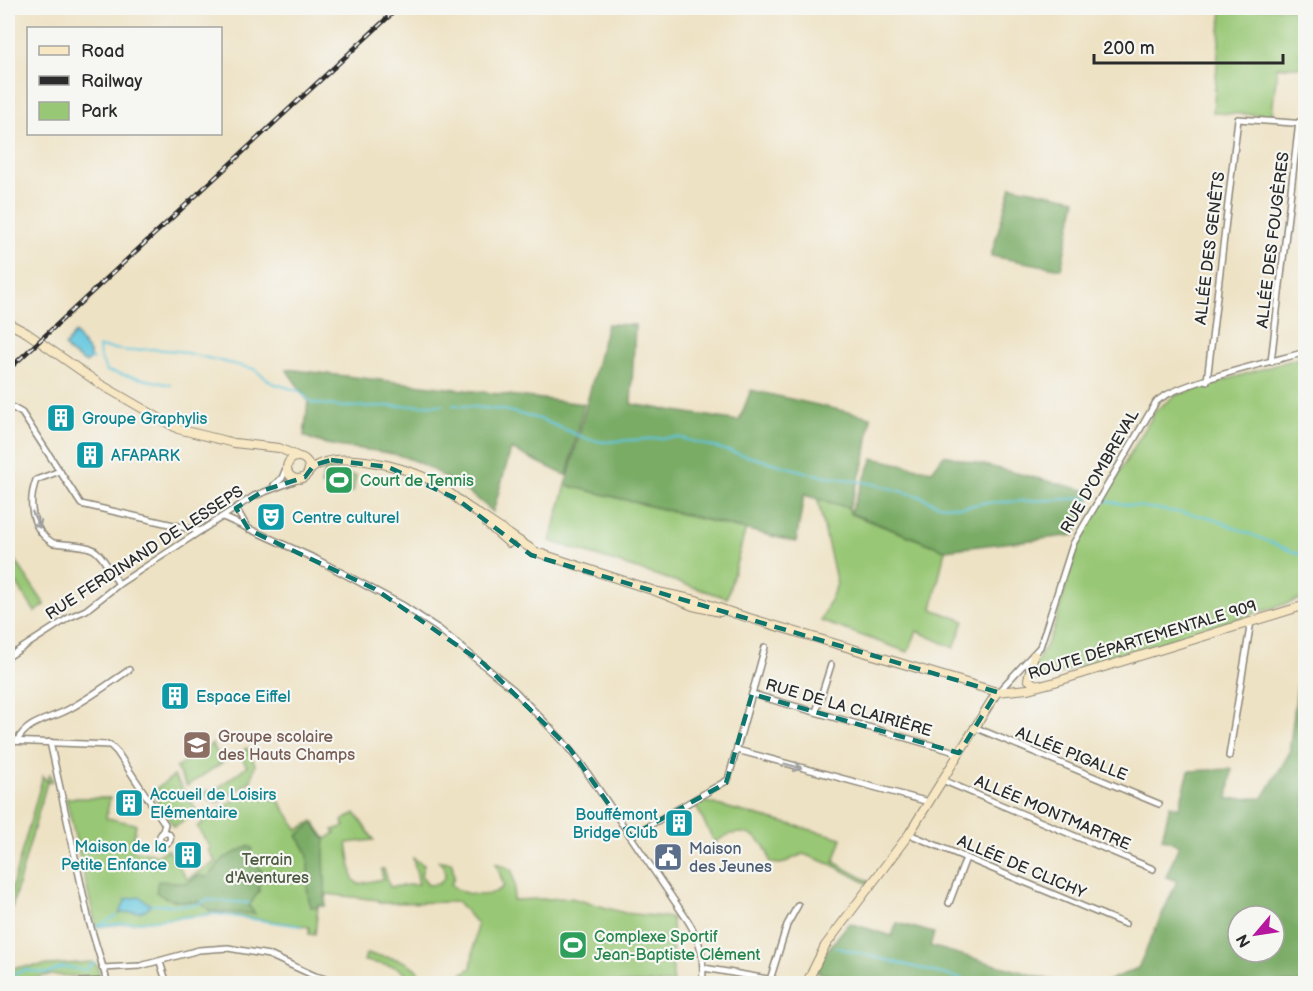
<svg xmlns="http://www.w3.org/2000/svg" width="1313" height="991" viewBox="0 0 1313 991" font-family="'Balsamiq Sans',sans-serif">
<style>
.green{fill:#98c775;stroke:#627950;stroke-width:1.5}
.forest{fill:#7aac66;stroke:#526c48;stroke-width:1.5;fill-rule:evenodd}
.water{fill:#60c6de;stroke:#467884;stroke-width:1.5}
.lines{fill:none;stroke-linecap:round;stroke-linejoin:round}
.stream{stroke:#60c6de;stroke-width:2}
.street-casing{stroke:#8c8678;stroke-width:8}
.secondary-casing{stroke:#8c8678;stroke-width:10}
.street{stroke:#fff;stroke-width:5}
.secondary{stroke:#f8e7c3;stroke-width:8}
.rail-casing{stroke:#2b2b2b;stroke-width:4.5}
.rail{stroke:#f6f6f2;stroke-width:2;stroke-dasharray:7;stroke-linecap:butt}
.oneway{stroke:#a0a0a0}
.marked{fill:none;stroke:#0f766e;stroke-width:4.5;stroke-dasharray:12 8;stroke-linejoin:round}
.labels{text-anchor:middle;stroke-width:4.5;stroke-linejoin:round;paint-order:stroke}
.street-label{font-size:16px;fill:#2b2b2b;stroke:#f6f6f2}
.culture-label{font-size:16px;fill:#0d838f;stroke:#f6f6f2;text-anchor:start}
.leisure-label{font-size:16px;fill:#27864d;stroke:#f6f6f2;text-anchor:start}
.education-label{font-size:16px;fill:#785e54;stroke:#f6f6f2;text-anchor:start}
.service-label{font-size:16px;fill:#4e5e75;stroke:#f6f6f2;text-anchor:start}
.park-label{font-size:16px;fill:#4c5a41;stroke:#f6f6f2}
</style>
<rect width="100%" height="100%" fill="#f6f6f2"/>
<filter id="ink" filterUnits="userSpaceOnUse"><feTurbulence type="fractalNoise" baseFrequency=".0167" numOctaves="2"/><feDisplacementMap in="SourceGraphic" scale="12" xChannelSelector="R" yChannelSelector="G"/><feConvolveMatrix kernelMatrix="1 2 1 2 8 2 1 2 1" color-interpolation-filters="sRGB"/></filter>
<filter id="wash" filterUnits="userSpaceOnUse"><feTurbulence type="fractalNoise" baseFrequency=".008" numOctaves="4" result="noise"/><feDisplacementMap in="SourceGraphic" scale="24" xChannelSelector="R" yChannelSelector="G"/><feGaussianBlur stdDeviation="1.35" result="paint"/><feColorMatrix in="noise" values="0 0 0 0 0 0 0 0 0 0 0 0 0 0 0 0 0 1.4 0 .05"/><feComposite in="paint" operator="in"/></filter>
<g filter="url(#wash)">
<rect width="100%" height="100%" fill="#eee2c4"/>
<!-- green -->
<g class="green">
<path d="M1222 8H1305V67H1277L1272 115 1213 113Z"/>
<path d="M1305 356V598L1035 681 1031 673 1053 631 1073 560 1083 534 1156 410 1176 395Z"/>
<path d="M325 469 356 476 353 492 321 485Z"/>
<path d="M566 485 740 529 746 528 727 598 550 541Z"/>
<path d="M817 497 849 508 850 514 945 550 932 609 964 621 954 648 917 631 908 652 821 621 837 584Z"/>
<path d="M8 549 45 605 35 612 8 570V564L12 560H8Z"/>
<path d="M212 744 223 762 187 786 176 768Z"/>
<path d="M247 748 255 764 251 781 219 802 210 801 204 792 208 790 211 793 247 766 239 754Z"/>
<path d="M50 774 53 781 47 782 8 921V901L43 776 47 781Z"/>
<path d="M174 776 197 811 174 827 151 792Z"/>
<path d="M253 789 280 802 298 830 313 821 326 839 335 833 333 830 345 826 342 821 355 813 374 840 347 843 353 879 358 884 383 879 381 869H384L390 887 419 884 413 858 424 865 421 875 428 885 439 884 445 877 444 867 438 861 452 862 454 877 451 885C466 897 491 899 504 886L496 863 512 870 515 887 513 900 571 898 625 913 672 918 673 983H447L471 968 477 924 458 902 380 903 378 900 327 894 325 906H318L315 935 309 934V927L218 913 96 927 66 798H110L106 818 136 824 132 850 158 855 168 849 187 879 216 862 208 850 211 848 197 827 203 823 202 820Z"/>
<path d="M702 801 842 838 834 862 870 882 868 884 833 865 803 854 781 864 770 863C766 833 737 824 715 843L695 804Z"/>
<path d="M366 954C388 958 413 957 423 979L440 983H418L396 967 364 961Z"/>
<path d="M92 962 97 965 100 974 97 977 49 975 8 983V968Z"/>
</g>
<!-- forest -->
<g class="forest">
<path d="M1011 186 1076 199 1061 269 991 256Z"/>
<path d="M607 324 635 325 631 404 739 421 751 390 871 417 865 460 849 508 804 495 796 542 566 485Z"/>
<path d="M286 369 584 404 567 476 511 449 493 512C476 496 429 465 407 458 373 446 336 452 304 436L308 401Z"/>
<path d="M944 455 1092 492 1075 535 945 550 850 513 873 458 932 471Z"/>
<path d="M1305 624V983H1103L1138 968 1177 881 1166 877 1179 845 1162 838 1170 805 1179 808 1189 771 1232 769 1228 799 1263 798 1289 754ZM1238 916H1274V952H1238Z"/>
<path d="M313 823 325 840C322 863 327 883 325 906L318 905 317 908 311 907C304 886 309 877 308 858 308 851 301 842 297 836Z"/>
<path d="M249 846 253 849 249 855 261 870 259 891 249 906 255 914 210 911 199 902C184 902 168 902 156 892L158 881 186 883 198 876 208 877 224 858Z"/>
<path d="M849 923 892 936 897 923 934 933 930 946 1061 983H860L816 972 826 952Z"/>
</g>
<!-- water -->
<g class="water">
<path d="M75 333 90 353V359L86 363 69 352 65 346Z"/>
<path d="M140 897 151 905C141 916 131 910 119 914L126 899Z"/>
</g>
<g class="lines">
<!-- stream -->
<g class="stream">
<path d="M100 358 99 347 129 351 149 349 178 351 254 369 272 383 299 391 312 403 344 407 443 405"/>
<path d="M101 358 106 371 171 385"/>
<path d="M90 359H93"/>
<path d="M453 405 504 410 540 419 587 439 603 442 677 437 813 474 874 484 919 496 938 505 964 507 983 503 1091 498"/>
<path d="M1104 501 1209 517 1306 557"/>
<path d="M151 905H196L207 900 249 903"/>
<path d="M100 925 116 916"/>
<path d="M96 926 216 914 301 926"/>
<path d="M835 947 982 984"/>
<path d="M8 976 25 970 48 973 63 967 85 970 94 963"/>
</g>
</g>
</g>
<g filter="url(#ink)">
<g class="lines">
<!-- street casing -->
<g class="street-casing">
<g id="street">
<path d="M1271 362 1299 122"/>
<path d="M1207 381 1238 119 1306 124"/>
<path d="M8 405 22 413 81 504 200 531"/>
<path d="M60 471 36 480C28 502 30 529 53 543 102 548 92 543 119 584"/>
<path d="M274 485 282 478 287 466"/>
<path d="M236 508 248 529"/>
<path d="M223 517 316 559 404 606 439 629 514 690 562 740 582 765 688 921C701 942 705 959 702 984"/>
<path d="M8 657 70 617 86 610 119 584 254 496 299 479"/>
<path d="M998 692 1040 647 1073 544 1156 402C1176 383 1274 361 1306 352"/>
<path d="M752 694 959 753"/>
<path d="M816 712 831 665"/>
<path d="M974 727 1159 804"/>
<path d="M8 741 110 745 117 752 165 824 162 834"/>
<path d="M17 741C29 719 51 720 71 708 91 697 110 683 129 670"/>
<path d="M50 742 89 921 108 984"/>
<path d="M737 750 929 802"/>
<path d="M1229 756 1251 621"/>
<path d="M942 780 1153 869"/>
<circle cx="165" cy="838" r="5.5"/>
<path d="M909 834 1125 924"/>
<path d="M631 836 728 780 765 647"/>
<path d="M949 903 966 858"/>
<path d="M160 962 167 984"/>
<path d="M102 968 140 966 199 950 228 948 269 955 315 976 346 984"/>
<path d="M704 968 796 984"/>
<path d="M770 980 787 925 798 905"/>
<path d="M35 984 107 981"/>
</g>
</g>
<!-- secondary casing -->
<g class="secondary-casing">
<g id="secondary">
<path d="M8 323 27 333 100 384 178 429 234 443 279 448 297 456"/>
<circle cx="298" cy="468" r="11"/>
<path d="M308 473C327 446 402 466 428 479 442 486 454 496 466 506"/>
<path d="M462 503 536 552 658 592 693 606 720 612"/>
<path d="M487 524 509 543"/>
<path d="M658 592 696 600 736 614 997 692 1028 689 1055 682 1306 605"/>
<path d="M1034 655 1028 679 1035 685 1039 684"/>
<path d="M806 984 825 946 909 834 997 692"/>
</g>
</g>
<!-- street -->
<use href="#street" class="street"/>
<!-- secondary -->
<use href="#secondary" class="secondary"/>
<!-- rail casing -->
<g class="rail-casing">
<path id="rail" d="M8 370 398 8"/>
</g>
<!-- rail -->
<use href="#rail" class="rail"/>
</g>
<!-- one-way arrows -->
<defs><path id="oneway-shaft" d="M-6 0H5M1.5-3L5.5 0L1.5 3" fill="none" stroke-width="1.6" stroke-linecap="round" stroke-linejoin="round" transform="scale(1.5)"/></defs>
<g class="oneway">
<use href="#oneway-shaft" transform="translate(36 520) rotate(65)"/>
<use href="#oneway-shaft" transform="translate(793 766) rotate(15)"/>
</g>
</g>
<!-- marked area -->
<path class="marked" d="M331 460 388 467 457 499 531 555 997 692 959 753 752 694 726 783 631 836 570 749 483 663 375 589 249 530 236 508 265 490 305 477 314 465Z"/>
<!-- icons -->
<defs>
<g id="building-square" transform="scale(1.5)"><rect x="-9" y="-9" width="18" height="18" rx="4" fill="#0f9aa8" stroke="#f6f6f2"/><path d="M-4-6H4V6H1V3H-1V6H-4ZM-2.5-4.3h1.7v1.8h-1.7ZM.8-4.3h1.7v1.8H.8ZM-2.5-1h1.7V.8h-1.7ZM.8-1h1.7V.8H.8Z" fill="#fff"/></g>
<g id="stadium-square" transform="scale(1.5)"><rect x="-9" y="-9" width="18" height="18" rx="4" fill="#2e9e5b" stroke="#f6f6f2"/><path d="M0-5a6.5 5 0 1 0 0 10a6.5 5 0 1 0 0-10ZM-3.5-1.8h7v3.6h-7Z" fill="#fff"/></g>
<g id="theatre-square" transform="scale(1.5)"><rect x="-9" y="-9" width="18" height="18" rx="4" fill="#0f9aa8" stroke="#f6f6f2"/><path d="M-5-5.5Q0-4 5-5.5V0Q5 5 0 6Q-5 5-5 0ZM-3.3-2.5H-1v1.5H-3.3ZM1-2.5H3.3v1.5H1ZM-2.8 1Q0 5.5 2.8 1Z" fill="#fff"/></g>
<g id="school-square" transform="scale(1.5)"><rect x="-9" y="-9" width="18" height="18" rx="4" fill="#8d6e63" stroke="#f6f6f2"/><path d="M0-5L7-2L0 1L-7-2ZM-4 1L0 2.5L4 1V4Q0 6-4 4Z" fill="#fff"/></g>
<g id="civic-square" transform="scale(1.5)"><rect x="-9" y="-9" width="18" height="18" rx="4" fill="#5c6f8a" stroke="#f6f6f2"/><path d="M-.6-6.5H3V-4.5H.6V-3L4-1V1h2V6H-6V1h2V-1L-.6-3ZM-1.2 2.5V6h2.4V2.5Z" fill="#fff"/></g>
</defs>
<g fill-rule="evenodd">
<use href="#building-square" x="61" y="418"/>
<use href="#building-square" x="90" y="455"/>
<use href="#stadium-square" x="339" y="480"/>
<use href="#theatre-square" x="271" y="517"/>
<use href="#building-square" x="175" y="696"/>
<use href="#school-square" x="197" y="745"/>
<use href="#building-square" x="129" y="803"/>
<use href="#building-square" x="679" y="823"/>
<use href="#building-square" x="188" y="855"/>
<use href="#civic-square" x="668" y="857"/>
<use href="#stadium-square" x="573" y="945"/>
</g>
<g class="labels">
<!-- street labels -->
<g class="street-label">
<text transform="translate(1272 240) rotate(-83)" y="6">ALLÉE DES FOUGÈRES</text>
<text transform="translate(1209 248) rotate(-83)" y="6">ALLÉE DES GENÊTS</text>
<text transform="translate(1099 471) rotate(-60)" y="6">RUE D'OMBREVAL</text>
<text transform="translate(144 552) rotate(-33)" y="6">RUE FERDINAND DE LESSEPS</text>
<text transform="translate(1142 639) rotate(-17)" y="6">ROUTE DÉPARTEMENTALE 909</text>
<text transform="translate(849 707) rotate(16)" y="6">RUE DE LA CLAIRIÈRE</text>
<text transform="translate(1072 753) rotate(22)" y="6">ALLÉE PIGALLE</text>
<text transform="translate(1053 812) rotate(23)" y="6">ALLÉE MONTMARTRE</text>
<text transform="translate(1022 866) rotate(23)" y="6">ALLÉE DE CLICHY</text>
</g>
<!-- culture labels -->
<g class="culture-label">
<text x="82" y="424">Groupe Graphylis</text>
<text x="111" y="461">AFAPARK</text>
<text x="292" y="523">Centre culturel</text>
<text x="196" y="702">Espace Eiffel</text>
<text x="150" y="800">Accueil de Loisirs<tspan x="150" dy="18">Elémentaire</tspan></text>
<text x="658" y="820" text-anchor="end">Bouffémont<tspan x="658" dy="18">Bridge Club</tspan></text>
<text x="167" y="852" text-anchor="end">Maison de la<tspan x="167" dy="18">Petite Enfance</tspan></text>
</g>
<!-- leisure labels -->
<g class="leisure-label">
<text x="360" y="486">Court de Tennis</text>
<text x="594" y="942">Complexe Sportif<tspan x="594" dy="18">Jean-Baptiste Clément</tspan></text>
</g>
<!-- education labels -->
<g class="education-label">
<text x="218" y="742">Groupe scolaire<tspan x="218" dy="18">des Hauts Champs</tspan></text>
</g>
<!-- service labels -->
<g class="service-label">
<text x="689" y="854">Maison<tspan x="689" dy="18">des Jeunes</tspan></text>
</g>
<!-- park labels -->
<g class="park-label">
<text x="267" y="865">Terrain<tspan x="267" dy="18">d'Aventures</tspan></text>
</g>
</g>
<!-- margin -->
<rect width="1313" height="991" fill="none" stroke="#f6f6f2" stroke-width="30"/>
<!-- legend -->
<rect x="27" y="27" width="195" height="108" fill="#f6f6f2" stroke="#a5a5a2" stroke-width="1.5"/>
<rect x="39" y="46" width="30" height="9" fill="#f8e7c3" stroke="#a5a5a2" stroke-width="1.5"/>
<text x="81" y="57" font-size="18" fill="#2b2b2b">Road</text>
<rect x="39" y="76" width="30" height="9" fill="#2b2b2b" stroke="#a5a5a2" stroke-width="1.5"/>
<text x="81" y="87" font-size="18" fill="#2b2b2b">Railway</text>
<rect x="39" y="102" width="30" height="18" fill="#98c775" stroke="#a5a5a2" stroke-width="1.5"/>
<text x="81" y="117" font-size="18" fill="#2b2b2b">Park</text>
<!-- north arrow -->
<g transform="translate(1256 934) rotate(241)"><circle r="28" fill="#f6f6f2" stroke="#a5a5a2" stroke-width="1.5"/>
<path d="M0-4.5L10 22L0 15L-10 22Z" fill="#b5179e"/>
<text y="-9" font-size="16" font-weight="bold" text-anchor="middle" fill="#2b2b2b">N</text>
</g>
<!-- scale -->
<path d="M1094 54v9h189v-9" fill="none" stroke="#2b2b2b" stroke-width="3"/>
<text x="1103" y="54" font-size="18" fill="#2b2b2b" stroke="#f6f6f2" stroke-width="4.5" paint-order="stroke">200 m</text>
</svg>
